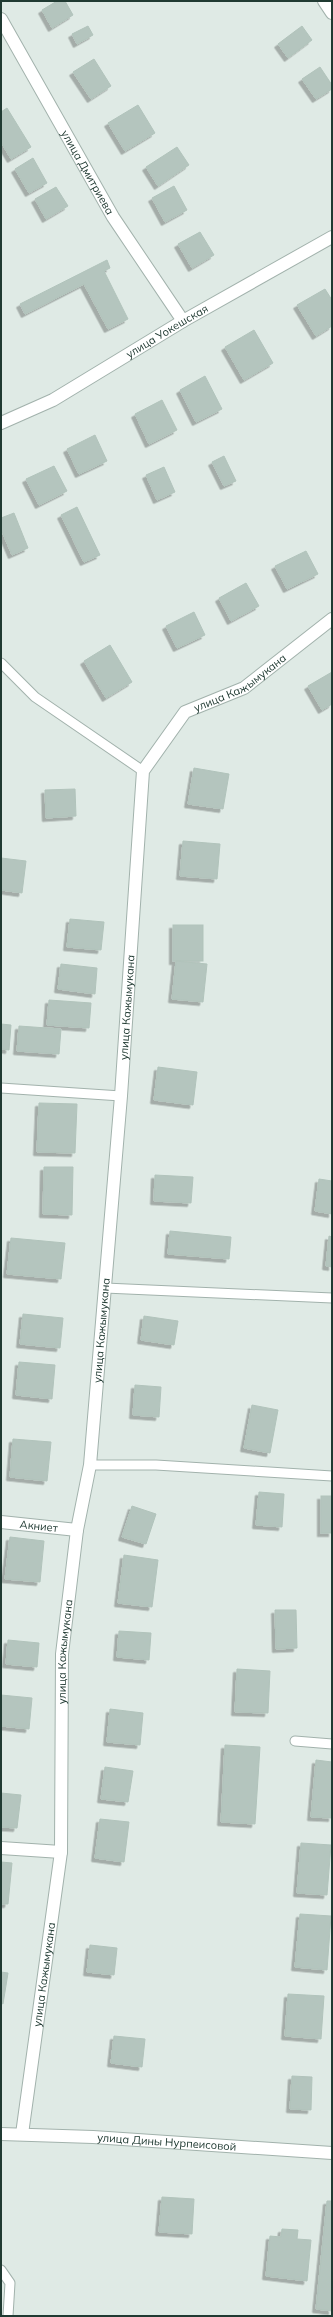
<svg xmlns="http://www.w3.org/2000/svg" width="333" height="2317" viewBox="0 0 333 2317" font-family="Mulish,sans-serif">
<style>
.building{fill:#b4c5be;stroke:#b1c3bb;filter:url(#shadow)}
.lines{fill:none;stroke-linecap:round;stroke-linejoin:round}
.lane-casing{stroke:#a2b2ac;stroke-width:11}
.street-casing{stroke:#a2b2ac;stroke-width:14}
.lane{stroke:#fff;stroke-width:9}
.street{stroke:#fff;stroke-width:12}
.labels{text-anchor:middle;stroke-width:3;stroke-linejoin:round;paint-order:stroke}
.street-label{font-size:11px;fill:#203a32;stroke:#eff7f3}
</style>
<defs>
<filter id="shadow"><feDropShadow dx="-3.5" dy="3.5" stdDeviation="0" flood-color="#0004"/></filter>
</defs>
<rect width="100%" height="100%" fill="#dfeae5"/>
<!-- building -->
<g class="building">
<path d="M57 1H65L73 15 52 28 42 10Z"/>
<path d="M88 26 93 35 77 44 72 34Z"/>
<path d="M302 26 312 40 288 58 278 44Z"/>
<path d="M94 59 111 86 91 99 73 72Z"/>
<path d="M320 67 332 85V89L316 99 302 79Z"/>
<path d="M138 105 155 133 125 151 108 123Z"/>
<path d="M7 108 31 147 11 159 1 142V112Z"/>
<path d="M177 147 189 165 158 186 146 167Z"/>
<path d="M33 158 47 183 29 193 15 169Z"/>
<path d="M174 186 187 210 165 222 152 198Z"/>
<path d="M56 187 68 206 46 219 35 199Z"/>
<path d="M200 232 214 255 192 268 178 244Z"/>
<path d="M107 260 110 268 104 271 128 319 108 329 84 284 25 314 20 304Z"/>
<path d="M325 289 332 300V326L316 336 297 305Z"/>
<path d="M254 330 273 363 244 380 225 347Z"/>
<path d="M205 376 222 409 196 422 180 390Z"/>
<path d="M162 400 177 430 149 444 135 414Z"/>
<path d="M95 435 107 461 79 474 67 449Z"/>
<path d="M224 456 236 481 224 486 212 462Z"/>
<path d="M54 466 67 491 39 505 26 479Z"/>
<path d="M164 467 175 492 157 500 146 475Z"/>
<path d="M77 507 100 555 84 562 61 515Z"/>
<path d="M14 513 28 548 12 555 1 529V518Z"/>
<path d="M306 551 318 574 287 589 275 566Z"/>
<path d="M246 583 259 606 231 621 219 598Z"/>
<path d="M194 612 205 635 177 648 166 626Z"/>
<path d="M110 645 132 682 106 698 84 661Z"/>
<path d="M332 672V704L322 710 308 686Z"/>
<path d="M194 768 229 774 223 809 188 804Z"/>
<path d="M75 789 76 816 46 818 45 790Z"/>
<path d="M183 841 220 844 217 879 180 876Z"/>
<path d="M1 858 26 861 22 893 1 890Z"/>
<path d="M70 919 104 922 101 950 67 947Z"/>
<rect x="173" y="925" width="30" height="36"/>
<path d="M176 961 207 964 203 1002 172 999Z"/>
<path d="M61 964 97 968 95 994 58 989Z"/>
<path d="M49 1000 91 1003 89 1028 47 1025Z"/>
<path d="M1 1024 11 1025 9 1050 1 1049Z"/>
<path d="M19 1026 61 1029 59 1054 17 1051Z"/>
<path d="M158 1067 197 1072 193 1105 154 1100Z"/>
<path d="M39 1103 77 1104 75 1153 37 1152Z"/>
<path d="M44 1167H73L72 1215 43 1214Z"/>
<path d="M155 1175 193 1177 191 1203 154 1201Z"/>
<path d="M319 1179 332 1181V1214L315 1211Z"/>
<path d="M170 1231 231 1237 229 1259 168 1254Z"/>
<path d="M329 1236 332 1237V1267L326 1266Z"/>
<path d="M11 1238 65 1243 61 1279 7 1274Z"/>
<path d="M23 1314 63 1318 60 1348 20 1344Z"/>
<path d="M144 1316 178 1321 174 1345 141 1340Z"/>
<path d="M19 1362 55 1365 52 1399 16 1395Z"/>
<path d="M135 1385 161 1387 159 1417 133 1415Z"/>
<path d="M252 1405 278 1410 270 1453 244 1448Z"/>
<path d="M13 1439 51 1442 47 1481 10 1477Z"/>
<path d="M259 1492 284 1494 282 1527 256 1525Z"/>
<rect x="321" y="1496" width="11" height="37"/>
<path d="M132 1506 156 1514 146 1544 122 1537Z"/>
<path d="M10 1537 44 1541 40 1582 5 1579Z"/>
<path d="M124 1555 158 1560 152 1607 118 1603Z"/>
<path d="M275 1610H296L297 1648 276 1649Z"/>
<path d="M119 1631 151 1633 149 1660 117 1657Z"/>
<path d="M8 1640 39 1643 37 1667 6 1664Z"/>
<path d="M237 1669 270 1671 268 1713 235 1712Z"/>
<path d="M1 1695 32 1698 29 1729 1 1726Z"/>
<path d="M110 1709 143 1713 140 1745 107 1742Z"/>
<path d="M225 1745 260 1747 255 1824 221 1822Z"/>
<path d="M316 1760 332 1762V1818L311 1817Z"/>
<path d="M105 1767 133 1771 128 1802 101 1799Z"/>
<path d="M1 1793 21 1795 17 1828 1 1827Z"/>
<path d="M100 1819 129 1822 124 1862 95 1858Z"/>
<path d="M301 1843 331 1845 327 1895 297 1893Z"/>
<path d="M1 1862 12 1863 8 1904H1Z"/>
<path d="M300 1914 331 1916 327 1970 295 1967Z"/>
<path d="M90 1945 117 1948 114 1975 87 1972Z"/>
<path d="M1 1972 8 1973 3 2004 1 2003Z"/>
<path d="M288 1994 324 1996 321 2039 285 2036Z"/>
<path d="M114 2036 145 2039 142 2067 111 2063Z"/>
<path d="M292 2076 312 2077 311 2110 290 2109Z"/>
<path d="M162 2197 194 2199 192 2234 159 2232Z"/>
<path d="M327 2201H332V2311L316 2309Z"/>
<path d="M282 2229 298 2230 297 2239 311 2240 307 2281 266 2276 270 2236 281 2237Z"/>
</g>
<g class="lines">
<!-- lane casing -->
<g class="lane-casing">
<g id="lane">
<path d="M1 663 35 697 143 771"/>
<path d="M1 1088 121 1096"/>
<path d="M105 1288 332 1298"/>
<path d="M90 1465H156L332 1476"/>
<path d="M295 1741 332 1744"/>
<path d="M1 2270 10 2283 8 2316"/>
</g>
</g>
<!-- street casing -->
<g class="street-casing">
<g id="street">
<path d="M324 1 332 13"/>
<path id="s1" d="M1 19 113 217 183 321"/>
<path id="s2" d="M1 423 53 400 183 321 332 237"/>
<path id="s3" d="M1 1522 77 1530"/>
<path d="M1 1848 61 1852"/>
<path id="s4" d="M1 2134 93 2137 332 2153"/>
<path id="s5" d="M22 2134 61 1852 62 1654 77 1530 90 1465 121 1096 143 771 185 712 244 688 332 619"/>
</g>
</g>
<!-- lane -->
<use href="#lane" class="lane"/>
<!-- street -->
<use href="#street" class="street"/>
</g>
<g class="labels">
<!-- street labels -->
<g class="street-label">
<text dy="4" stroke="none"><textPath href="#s1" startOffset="176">улица Дмитриева</textPath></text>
<text dy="4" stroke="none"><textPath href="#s2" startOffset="190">улица Уокешская</textPath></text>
<text dy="4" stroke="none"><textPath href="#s5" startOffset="1505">улица Кажымукана</textPath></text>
<text dy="4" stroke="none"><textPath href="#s5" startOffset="1133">улица Кажымукана</textPath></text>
<text dy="4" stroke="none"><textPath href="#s5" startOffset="809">улица Кажымукана</textPath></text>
<text dy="4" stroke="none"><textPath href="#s3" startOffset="38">Акниет</textPath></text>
<text dy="4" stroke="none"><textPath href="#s5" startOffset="485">улица Кажымукана</textPath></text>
<text dy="4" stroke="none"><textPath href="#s5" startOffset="161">улица Кажымукана</textPath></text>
<text dy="4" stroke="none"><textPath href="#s4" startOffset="166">улица Дины Нурпеисовой</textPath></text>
</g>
</g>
<!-- border -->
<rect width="333" height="2317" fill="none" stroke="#203a32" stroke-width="4"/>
</svg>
